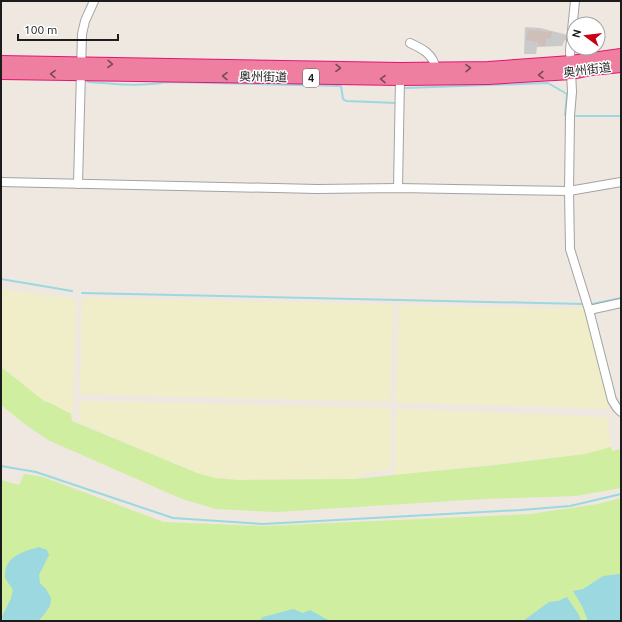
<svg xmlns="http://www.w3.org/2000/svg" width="622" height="622" viewBox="0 0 622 622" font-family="Ubuntu,'Noto Sans JP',sans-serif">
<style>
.religious{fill:#cacaca}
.farmland{fill:#efeec9}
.grass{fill:#cfeea0}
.water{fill:#9cd8e0}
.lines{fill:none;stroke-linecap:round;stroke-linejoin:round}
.stream{stroke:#9cd8e0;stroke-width:2}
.building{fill:#cec0b9}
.minor-casing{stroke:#a3a3a3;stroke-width:10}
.highway-casing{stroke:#e51472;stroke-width:14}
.minor{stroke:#fff;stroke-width:8}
.highway{stroke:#ee7fa0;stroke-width:12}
.oneway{stroke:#7a4957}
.labels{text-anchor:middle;stroke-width:3;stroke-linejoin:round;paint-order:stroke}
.shield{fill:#fff;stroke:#606060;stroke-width:1}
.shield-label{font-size:11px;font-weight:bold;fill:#1c1c1c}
.street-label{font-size:12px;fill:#1c1c1c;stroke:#fff}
</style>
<rect width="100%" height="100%" fill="#eee8e0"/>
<!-- religious -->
<path class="religious" d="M525 27 540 28 568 35V39L565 40 562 46 537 47 536 54H524Z"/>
<!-- farmland -->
<g class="farmland">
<path d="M1 289 73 299 76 303 73 412 71 414 52 404 44 401 1 367Z"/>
<path d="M86 298 393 304 390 401 389 402 82 394 80 393 82 300Z"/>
<path d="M399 305 570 309 584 307 605 392 611 405V408L605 409 535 406 398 403 396 400Z"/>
<path d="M80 401 391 408V469L366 473 354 479 239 480 215 478 197 473 80 423 79 421Z"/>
<path d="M400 409 608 417 611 447 585 454 561 457 395 475 396 414 397 410Z"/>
</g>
<!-- grass -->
<g class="grass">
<path d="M1 367 44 401 52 404 71 414 72 421 197 473 215 478 239 480 354 479 496 465 561 457 585 454 611 447 612 451 621 449V488L576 496 483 499 276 512 216 509 182 499 48 440 22 422 1 405Z"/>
<path d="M24 474 43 477 164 522 264 526 530 514 598 504 621 498V621H1V480L19 485Z"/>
</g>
<!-- water -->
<g class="water">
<path d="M39 547 47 550 49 555 39 575 40 583 46 589 51 598 50 606 43 616 38 621H4L2 617 11 598 13 590 5 578C5 574 5 569 7 565 13 554 28 550 39 547Z"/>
<path d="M619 574 621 575V621H588L582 606 573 591 583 589 603 576Z"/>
<path d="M567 597 579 615 581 621H523L549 602 558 601Z"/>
<path d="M293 609 303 613 310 610 328 620 327 621H259L263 617Z"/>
</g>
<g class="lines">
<!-- stream -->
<g class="stream">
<path d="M88 82C113 84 141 87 166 82L341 86 343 99 346 101 396 103"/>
<path d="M405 88 548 83 567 94 565 115"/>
<path d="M576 116H621"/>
<path d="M1 279 72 291"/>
<path d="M82 293 583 304"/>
<path d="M592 304 621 298"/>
<path d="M1 466 36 472 173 518 263 524 521 510 570 506 621 494"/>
</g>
</g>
<!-- building -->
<path class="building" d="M528 30 552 32 551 39 546 38V46H539L538 42 526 40Z"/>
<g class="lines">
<!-- minor casing -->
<g class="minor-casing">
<g id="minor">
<path d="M575 1 570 50 572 92 570 116 569 191 570 249 589 310 612 400 617 408 621 412"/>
<path d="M410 43C423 49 433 54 436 69"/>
<path d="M1 182 317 189 398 188 569 191 621 182"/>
<path d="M78 184 82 34 85 21 94 1"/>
<path d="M398 188 400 79"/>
<path d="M589 310 621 303"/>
</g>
</g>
<!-- highway casing -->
<g class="highway-casing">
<g id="highway">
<path d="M1 62 400 69 488 68 571 62 621 55"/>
<path d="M1 73 400 79 488 78 572 73 591 69 621 66"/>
</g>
</g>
<!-- minor -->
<use href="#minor" class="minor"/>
<!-- highway -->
<use href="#highway" class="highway"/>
</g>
<!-- one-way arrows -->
<defs><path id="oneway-chevron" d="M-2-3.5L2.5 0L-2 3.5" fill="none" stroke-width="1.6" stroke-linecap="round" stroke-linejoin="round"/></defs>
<g class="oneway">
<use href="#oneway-chevron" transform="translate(110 64) rotate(1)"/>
<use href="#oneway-chevron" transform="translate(338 68) rotate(1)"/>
<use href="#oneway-chevron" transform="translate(468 68) rotate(-1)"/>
<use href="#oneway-chevron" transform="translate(53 74) rotate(-179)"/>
<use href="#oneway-chevron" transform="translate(541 75) rotate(177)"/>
<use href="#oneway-chevron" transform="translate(225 76) rotate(-179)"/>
<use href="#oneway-chevron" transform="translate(383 79) rotate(-179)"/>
</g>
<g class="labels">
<!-- shield labels -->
<rect class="shield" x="303" y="69" width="16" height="18" rx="3"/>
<g class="shield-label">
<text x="311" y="82">4</text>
</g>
<!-- street labels -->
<g class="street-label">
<text transform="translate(587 70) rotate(-7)" y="4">奥州街道</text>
<text transform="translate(263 77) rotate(1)" y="4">奥州街道</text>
</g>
</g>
<!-- border -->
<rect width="622" height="622" fill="none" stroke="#1c1c1c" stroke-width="4"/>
<!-- north arrow -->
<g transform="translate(586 36) rotate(285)"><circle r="19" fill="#ffffff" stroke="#a4a4a4"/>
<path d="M0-3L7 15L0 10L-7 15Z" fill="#c70015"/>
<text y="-6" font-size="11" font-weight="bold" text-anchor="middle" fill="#1c1c1c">N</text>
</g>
<!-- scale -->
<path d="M18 34v6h100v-6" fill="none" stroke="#1c1c1c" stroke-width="2"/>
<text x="24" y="34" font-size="12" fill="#1c1c1c" stroke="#ffffff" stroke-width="3" paint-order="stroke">100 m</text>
</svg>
